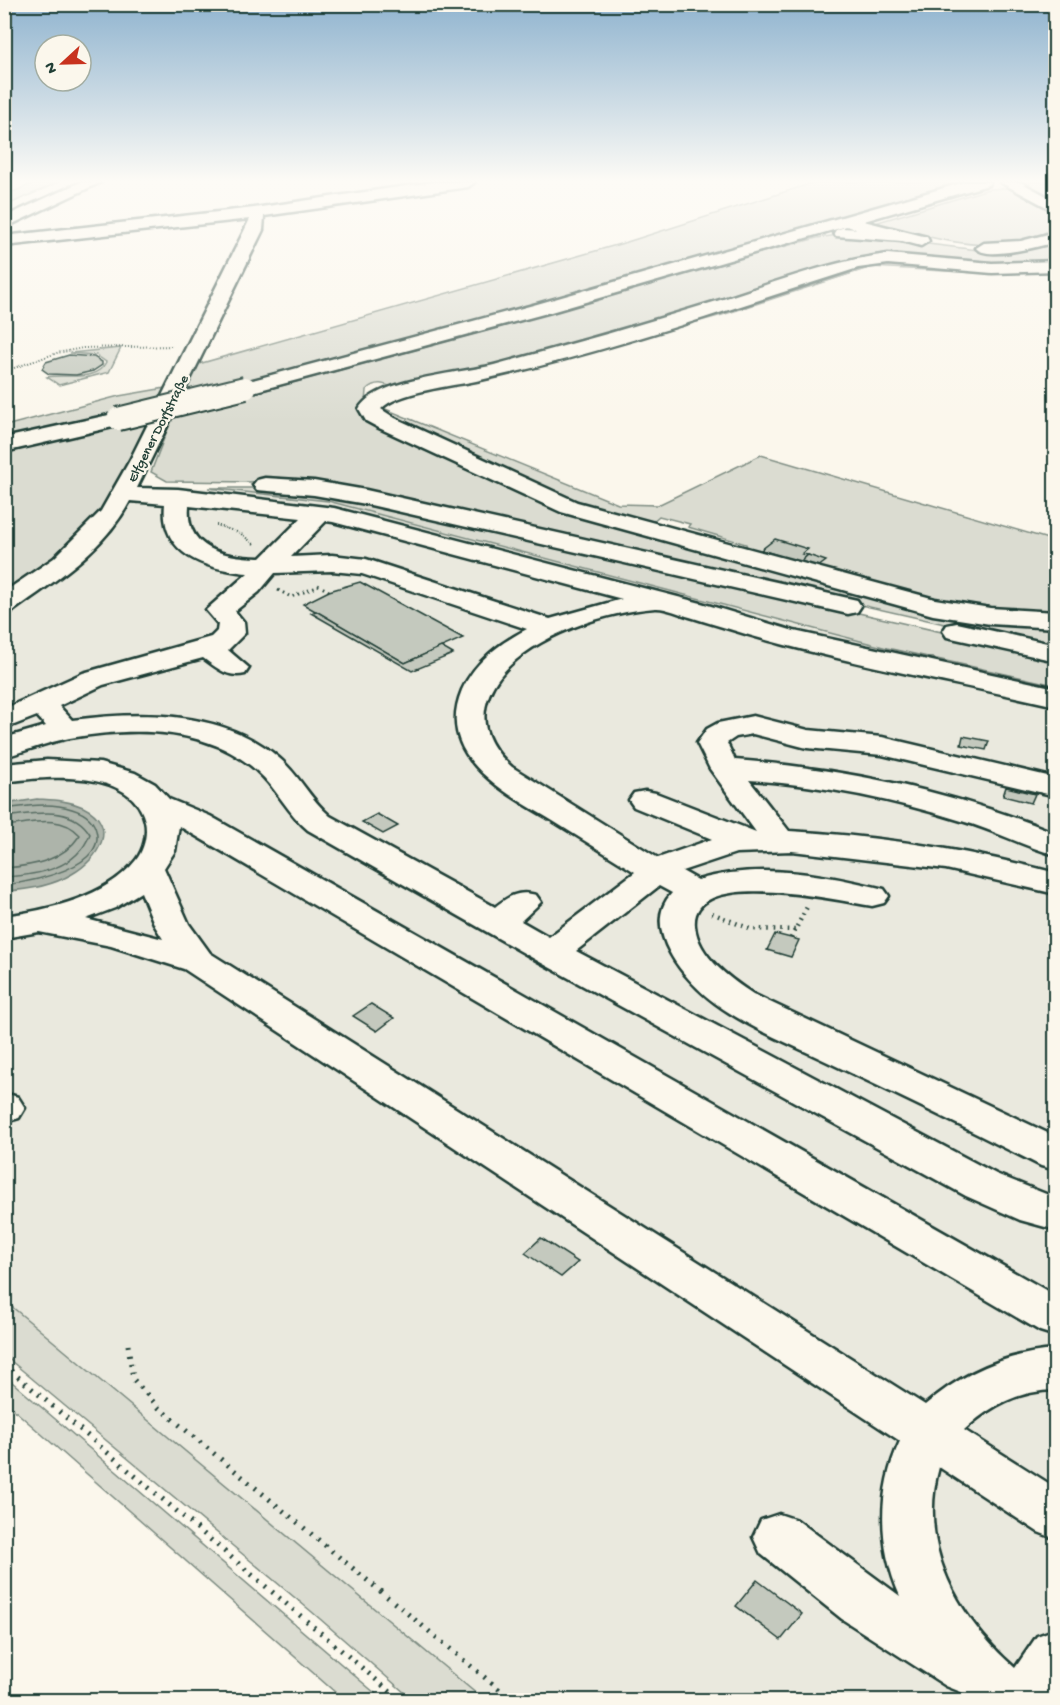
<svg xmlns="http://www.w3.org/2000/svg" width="1060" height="1705" viewBox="0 0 1060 1705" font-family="'Gochi Hand',sans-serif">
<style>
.built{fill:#eae9de}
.green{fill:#dbdcd1;stroke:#7d8c82;stroke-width:1.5}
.water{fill:#adb4aa;stroke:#74847b;stroke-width:1.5}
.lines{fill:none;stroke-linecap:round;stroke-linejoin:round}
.shore{stroke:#586d63;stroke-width:1.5}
.stream{stroke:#74847b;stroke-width:4.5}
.building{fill:#c4c9be;stroke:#1f3d34;stroke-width:1.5}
.minor-casing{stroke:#1f3d34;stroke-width:5}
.major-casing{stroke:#1f3d34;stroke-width:5}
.highway-casing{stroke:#1f3d34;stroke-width:5}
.path-far3{stroke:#1f3d34;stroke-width:2;stroke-dasharray:1 2;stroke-linecap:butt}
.path-far2{stroke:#1f3d34;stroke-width:3;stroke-dasharray:1.5 4;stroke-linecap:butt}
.path-far1{stroke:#1f3d34;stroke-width:4.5;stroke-dasharray:1.5 5;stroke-linecap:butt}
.path{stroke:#1f3d34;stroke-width:5;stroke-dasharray:2 7;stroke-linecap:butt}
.minor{fill:#fbf7ec;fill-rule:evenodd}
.major{fill:#fbf7ec;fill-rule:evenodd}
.highway{fill:#fbf7ec;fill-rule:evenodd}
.major-bridge-casing{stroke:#1f3d34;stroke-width:26;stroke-linecap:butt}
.major-bridge{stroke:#fbf7ec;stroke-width:22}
.labels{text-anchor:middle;stroke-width:5;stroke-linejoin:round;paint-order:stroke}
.far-street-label{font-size:14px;fill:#1f3d34;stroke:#fbf7ec}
</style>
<rect width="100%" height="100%" fill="#fbf7ec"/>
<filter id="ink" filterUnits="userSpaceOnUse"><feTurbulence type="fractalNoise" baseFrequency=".0167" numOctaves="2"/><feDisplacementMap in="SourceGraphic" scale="12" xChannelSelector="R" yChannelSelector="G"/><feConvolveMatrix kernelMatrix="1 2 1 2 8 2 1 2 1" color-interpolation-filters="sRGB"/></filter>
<g filter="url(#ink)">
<!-- built -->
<path class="built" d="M138 487 208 488 328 501 887 648 1055 685V1700H484L5 1301 4 612 132 499Z"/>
<!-- green -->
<g class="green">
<path d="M37 182H59L5 206V195Z"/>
<path d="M816 182H959L512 311 210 390 178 395 99 515 54 559 5 594V426L119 396 165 388 188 367 627 242Z"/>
<path d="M1018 182H1055V202Z"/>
<path d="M1009 188 1044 206 1055 216V226C1015 256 954 244 909 232 899 230 887 228 878 222L989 189Z"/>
<path d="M845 234 978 250H1002L1055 241V264L1031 266 891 258 520 362 397 389C385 384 376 380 366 390L365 403 540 498 938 613V617L950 619 951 615 1055 623V649L547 534 256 482 167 481 151 472 173 415 515 323 710 266 817 238Z"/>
<path d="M870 261H907L997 269 1055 267V272L999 274 871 267 722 315 496 378 486 377 401 396 391 400 383 408 618 504 658 505 761 455 1055 541V614L988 612 949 606 748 552 746 544 688 527 690 524 659 516 651 523 582 509 387 421 375 410 379 403 399 394 482 376 572 351Z"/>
<path d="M121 348 109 372 59 385 47 377C65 373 96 383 106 362L96 355 70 353Z"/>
<path d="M208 488H270L343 495 1055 658V685L887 648 328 501Z"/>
<path d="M5 1301 484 1700H413L312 1612 5 1356Z"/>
<path d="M5 1376 383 1700H344L5 1402Z"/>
</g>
<!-- water -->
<path class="water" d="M37 799C52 800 68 800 83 807 120 825 99 859 72 874 52 886 28 890 5 891V804Z"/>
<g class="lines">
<!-- shore -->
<g class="shore">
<path d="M4 809C22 807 41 803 59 806 71 808 88 812 94 825 114 867 30 882 4 885"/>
<path d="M4 817C34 814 72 804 90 834 77 869 38 875 4 877"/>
<path d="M4 826C30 824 60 813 80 835 63 861 33 866 4 868"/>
</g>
<!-- stream -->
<g class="stream">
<path d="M1001 272 1056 271"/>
<path d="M671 328 876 264"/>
</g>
</g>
<!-- building -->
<g class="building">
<path d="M69 355 94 357 102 362V365L93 371 76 375 49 374 42 369 46 362Z"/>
<path d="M775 539 808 549 802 554 808 555 800 562 761 550Z"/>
<path d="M808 555 826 561 818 567 800 562Z"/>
<path d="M360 582 463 638 405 663 303 604 329 591Z"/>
<path d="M316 611 405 663 441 647 453 654 412 671 311 613Z"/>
<path d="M963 736 989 741 986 750 961 745Z"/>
<path d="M1006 787 1035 794 1031 803 1003 796Z"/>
<path d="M377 814 398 826 383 834 362 822Z"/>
<path d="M775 934 799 940 791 957 767 950Z"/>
<path d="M371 1004 394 1018 377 1031 353 1016Z"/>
<path d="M541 1238 578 1262 561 1277 525 1253Z"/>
<path d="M757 1580 802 1614 781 1640 736 1606Z"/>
</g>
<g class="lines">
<!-- minor casing -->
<g class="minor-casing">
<g id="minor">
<path d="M434 182H475L468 187 264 216 263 230 137 488 178 489 334 508 701 603 794 631 1056 688V706C964 685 871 668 781 644 750 636 720 626 690 617 680 614 665 607 655 608 601 612 510 642 489 695 477 724 490 748 512 767L658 858 712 839 634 807 629 800 634 793 645 791 656 793 756 832 710 769 697 743 707 729 718 723 753 716 808 730 882 737 1056 778V796L882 755 807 748 753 734 736 737 727 743 735 760C844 768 954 792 1056 833V855C1025 847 996 831 965 822 895 800 823 785 749 780L789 831C879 836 969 850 1056 873V894L946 869 792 851 736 853 682 871 698 880C757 862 825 874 884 889L889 896 884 903 872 906C839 901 689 866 695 926 698 956 730 979 753 994L1056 1137V1170L1041 1166C972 1131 902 1097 832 1064 793 1045 750 1029 715 1003 686 982 639 928 672 893L659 886 576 951 996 1174 1056 1198V1230L1020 1220 966 1196 538 961 308 830C287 813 277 788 257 771 208 726 133 727 70 738 48 742 26 751 4 757V738L46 726 37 716 4 729V709L83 673 211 637 217 631 218 624 206 610 248 573C206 569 160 555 165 504L130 501C104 550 57 579 13 611L4 613V592L54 558 101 511 130 460 250 219 4 246V236L254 208ZM189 506 301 518 261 558C225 557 185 550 189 506ZM326 521 333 522 622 599 550 619 366 559 332 555 291 557ZM332 571 362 574 527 629C500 643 475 661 462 690 434 757 506 793 553 821 580 838 608 855 635 872L549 937 521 921 541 902 536 895C518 890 509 896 495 907L330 816C310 799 299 775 279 758 223 710 141 711 72 720L59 706 103 685 203 658C217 668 227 678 245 674L249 668 228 650 245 633 244 622 235 611 259 592 275 573Z"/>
<path d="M1000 182H1020L1056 201V212Z"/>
<path d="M848 217 927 237 929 241 921 246 842 225 840 222Z"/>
<path d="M1056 232V242C1040 246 986 261 976 248L984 243 1021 241Z"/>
<path d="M888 254 992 263 1056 261V271L992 273 888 264 858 268C732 308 606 353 476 381 452 386 397 392 381 409L395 418 577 502 935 599 990 608 1056 612V628L990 624 933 615 561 512 379 428 366 421 359 409C375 379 462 373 494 365 569 345 643 324 717 301 773 283 830 261 888 254Z"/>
<path d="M265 478 314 481 366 490 848 598 857 600 861 606 857 612 848 614 366 504 314 495 257 490 253 485 257 480Z"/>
<path d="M957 623 1056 645V661L947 637 943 631 947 625Z"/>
<path d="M47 760 100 763 135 773 155 784 169 799 210 816 1056 1296V1336L1040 1331 179 826 175 851 164 868 189 924 210 953 925 1405C962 1373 1006 1353 1056 1350V1390C1018 1391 991 1405 964 1430L1056 1488V1539L1038 1532 939 1467C917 1546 957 1617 1015 1668L1037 1636 1056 1629V1700H970L961 1692 946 1686 842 1619 761 1554 753 1537 761 1520 779 1514 797 1520 900 1596C878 1546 877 1491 900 1441L184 969 111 946 39 932 4 938V916C49 910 107 897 136 860 144 850 148 834 145 821 133 768 46 776 4 782V764ZM141 892 155 926 163 939 86 919 115 908Z"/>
<path d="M4 1093 18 1097 25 1108 19 1118 5 1122Z"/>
</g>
</g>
<!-- major casing -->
<g class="major-casing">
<g id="major">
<path d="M965 182H990L988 185 551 312 245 394 238 392 235 388 238 384 537 304Z"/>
<path d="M842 228 902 231 910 236 902 241 836 236 834 233 836 230Z"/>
<path d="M118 413 126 414 129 419 126 424 4 452V438Z"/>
</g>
</g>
<!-- highway casing -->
<g class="highway-casing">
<path id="highway" d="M81 182H101L4 228V217Z"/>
</g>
<!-- path-far3 -->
<g class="path-far3">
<path d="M14 368 57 353 83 348 173 346"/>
<path d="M216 525 240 533 254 544"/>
</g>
<!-- path-far2 -->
<g class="path-far2">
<path d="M318 585 329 591"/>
<path d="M278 590 291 597 317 587"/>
</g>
<!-- path-far1 -->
<g class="path-far1">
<path d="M712 913 750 929 795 930"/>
<path d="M791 938 807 907"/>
</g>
<!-- path -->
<g class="path">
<path d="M128 1345 133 1379 159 1408 512 1700"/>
<path d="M4 1365 400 1700"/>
</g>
<!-- minor -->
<use href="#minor" class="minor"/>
<!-- major -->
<use href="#major" class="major"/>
<!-- highway -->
<use href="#highway" class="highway"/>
<!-- major-bridge casing -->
<g class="major-bridge-casing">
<path id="major-bridge" d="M118 419 245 388"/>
</g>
<!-- major-bridge -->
<use href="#major-bridge" class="major-bridge"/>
</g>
</g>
<!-- sky -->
<linearGradient id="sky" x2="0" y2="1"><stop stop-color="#90b4cf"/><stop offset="0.43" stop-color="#fdfbf6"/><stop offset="1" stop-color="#fdfbf6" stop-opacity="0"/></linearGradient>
<rect width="1060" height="421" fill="url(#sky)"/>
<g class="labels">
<!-- far-street labels -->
<g class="far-street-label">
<text transform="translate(157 428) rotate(-63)" y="5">Elfgener Dorfstraße</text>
</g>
</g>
<!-- margin -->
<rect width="1060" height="1705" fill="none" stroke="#fbf7ec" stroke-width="24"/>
<rect x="12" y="12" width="1036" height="1681" fill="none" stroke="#1f3d34" stroke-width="2" filter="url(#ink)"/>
<!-- north arrow -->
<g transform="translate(63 63) rotate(248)"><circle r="28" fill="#fbf7ec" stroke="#a3ada2" stroke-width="1.5"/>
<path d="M0-4.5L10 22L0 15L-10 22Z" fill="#c8321e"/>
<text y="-9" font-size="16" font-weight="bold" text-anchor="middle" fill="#1f3d34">N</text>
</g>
</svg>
